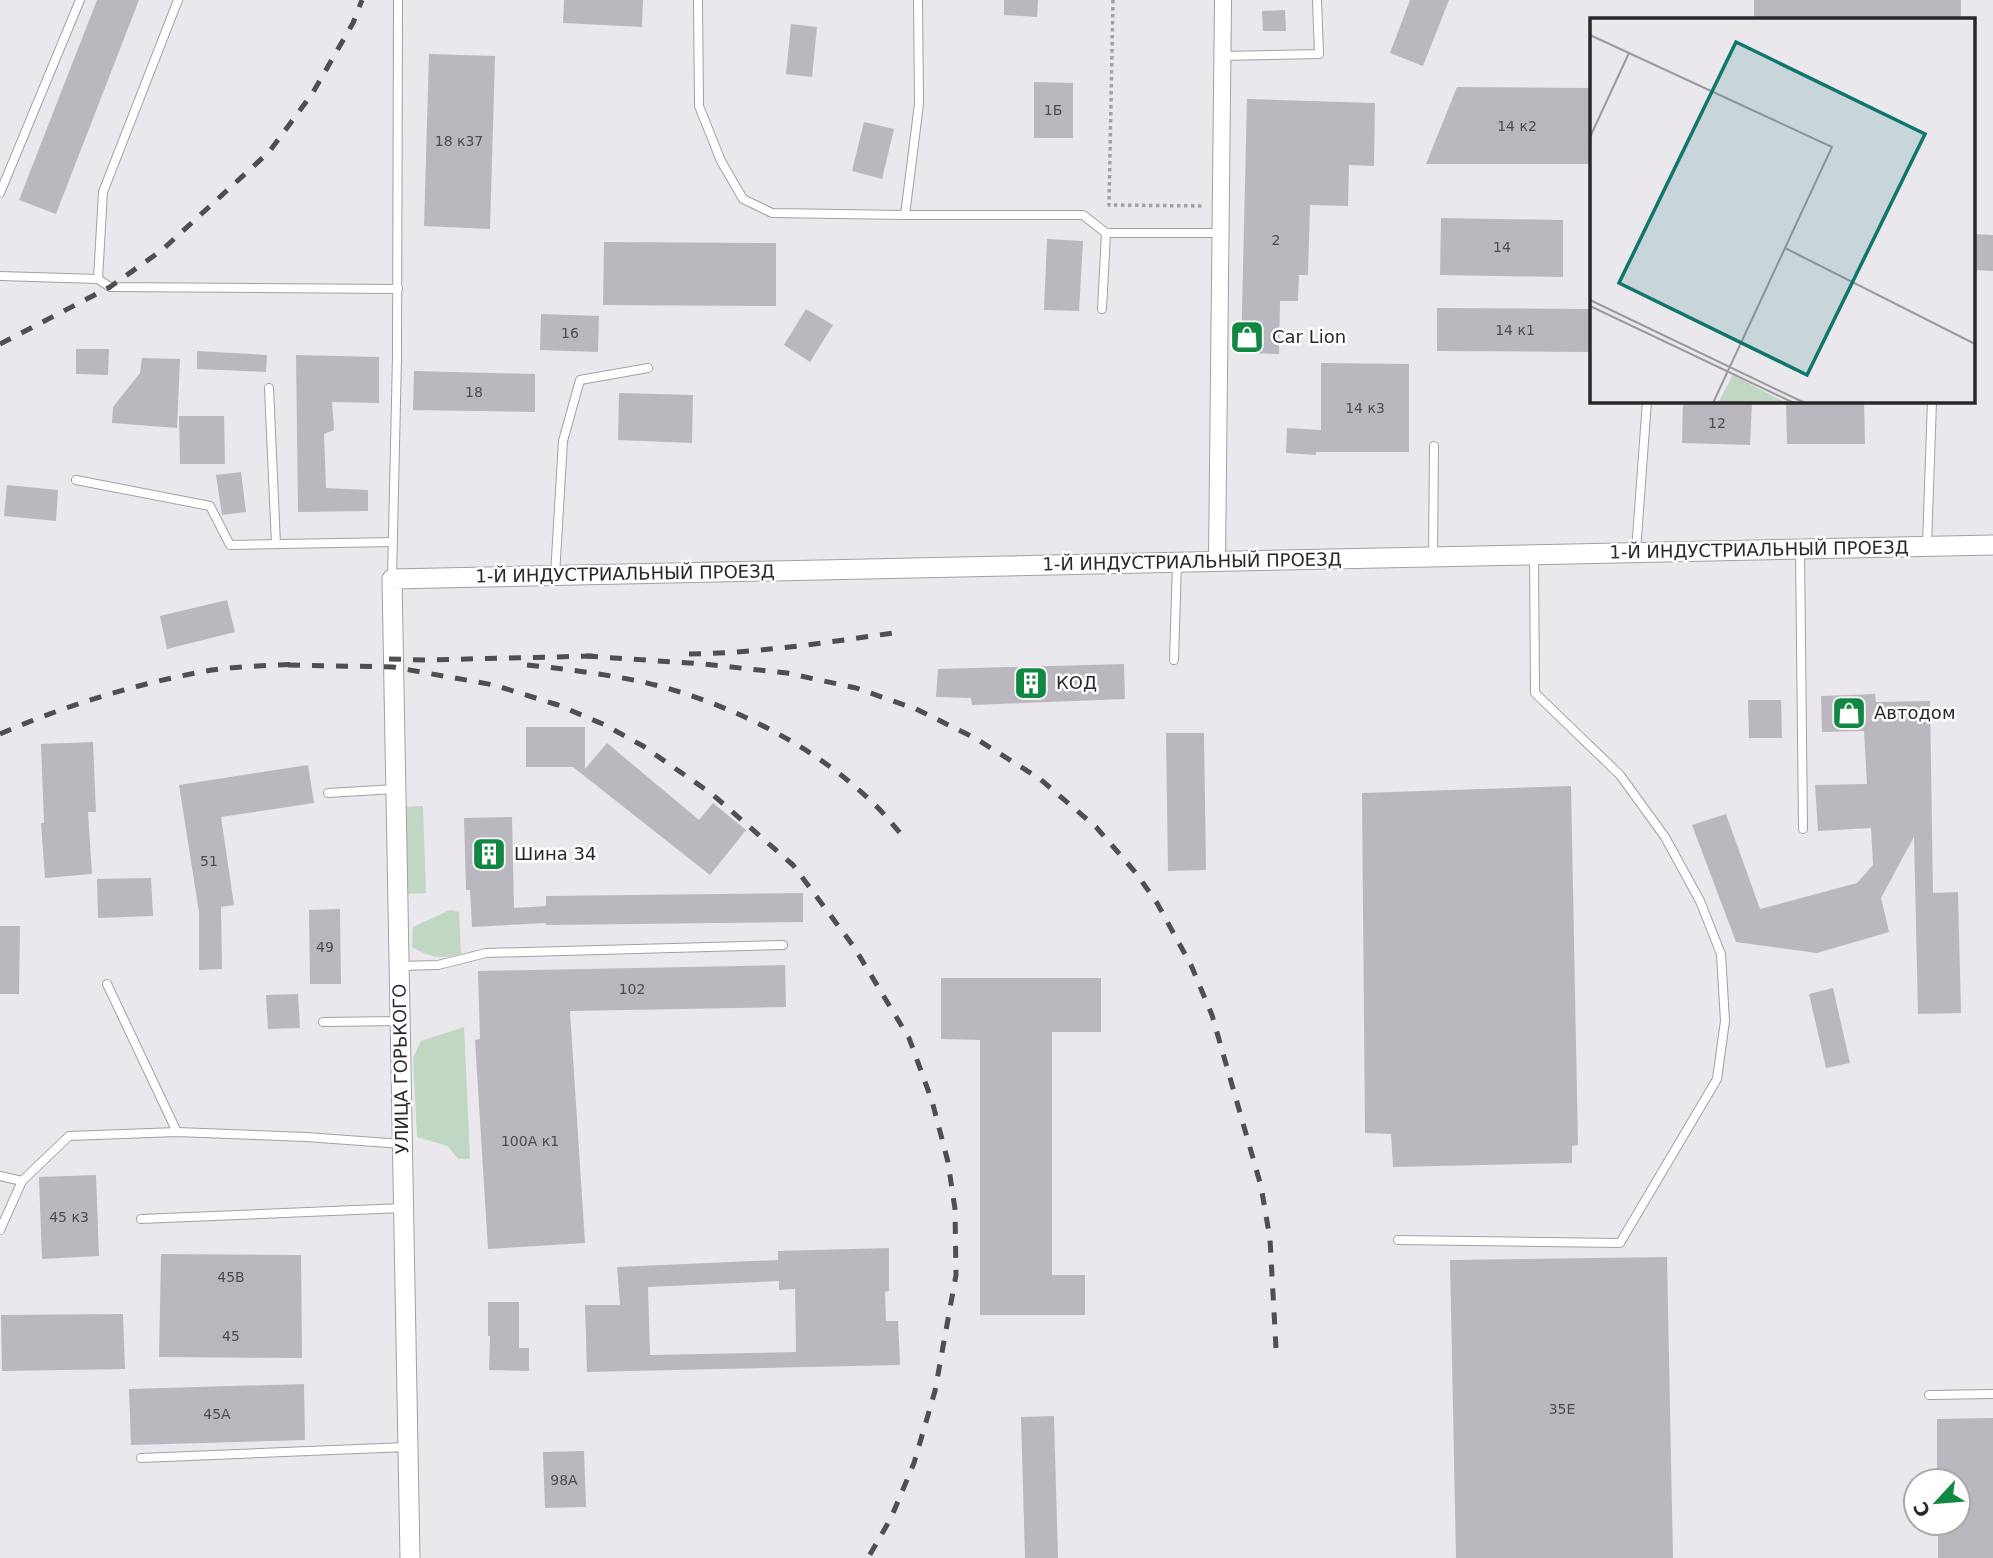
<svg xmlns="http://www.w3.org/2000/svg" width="1993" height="1558" viewBox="0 0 1993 1558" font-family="'DejaVu Sans',sans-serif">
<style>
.green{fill:#bfd7c3}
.building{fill:#bab8be;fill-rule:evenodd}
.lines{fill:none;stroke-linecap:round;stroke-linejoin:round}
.service-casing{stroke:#a2a0a5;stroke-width:10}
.minor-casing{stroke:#a2a0a5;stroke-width:18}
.tertiary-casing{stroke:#a2a0a5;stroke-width:21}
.path{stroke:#a3a1a5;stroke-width:3.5;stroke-dasharray:3.5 3.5;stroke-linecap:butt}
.service{stroke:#fff;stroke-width:8}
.minor{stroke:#fff;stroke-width:16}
.tertiary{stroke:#fff;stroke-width:19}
.rail{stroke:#4f4e51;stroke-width:5;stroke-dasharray:12 12;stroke-linecap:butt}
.labels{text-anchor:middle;stroke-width:5;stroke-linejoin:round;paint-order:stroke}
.number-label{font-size:14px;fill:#4c4b4e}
.poi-label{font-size:18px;fill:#282729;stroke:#fff;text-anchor:start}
.street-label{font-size:18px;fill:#282729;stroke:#fff}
.inset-road{fill:none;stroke:#9c9a9f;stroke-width:2}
.view{fill:#0f766e;fill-opacity:0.15;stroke:#0f766e;stroke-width:3.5}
.inset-edge{fill:none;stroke:#282729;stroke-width:3.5}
</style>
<rect width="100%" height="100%" fill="#eae7ed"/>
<!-- green -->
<g class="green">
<path d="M423 806 426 893 406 894 403 807Z"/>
<path d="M450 910 459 912 461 954C439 959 432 958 412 947L413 927Z"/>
<path d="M464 1027 470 1159H458L448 1146 417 1137 413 1058 421 1041Z"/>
</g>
<!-- building -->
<g class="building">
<path d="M97 0H139L56 214 19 200Z"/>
<path d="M564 0H643L642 27 563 23Z"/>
<path d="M1004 0H1038L1037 17 1004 15Z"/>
<path d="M1410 0H1449L1423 66 1390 53Z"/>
<rect x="1754" y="0" width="207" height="19"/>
<path d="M1285 10 1286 31H1263L1262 11Z"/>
<path d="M791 24 817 27 812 77 786 74Z"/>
<path d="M429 54 495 56 490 229 424 226Z"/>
<path d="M1034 82 1073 83V138H1034Z"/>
<path d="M1457 87 1592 88V164H1426Z"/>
<path d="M1247 99 1375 103 1374 166 1349 165 1348 206 1310 205 1308 275H1299L1298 301H1280L1279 354 1241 353Z"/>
<path d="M864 122 894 129 882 179 852 171Z"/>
<path d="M1441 218 1563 220V277L1440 275Z"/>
<path d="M1974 234 1993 235V271L1974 270Z"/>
<path d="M1047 239 1083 241 1079 311 1044 310Z"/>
<path d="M604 242 776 243V306L603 305Z"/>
<path d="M1437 308 1592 309V352L1437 351Z"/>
<path d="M806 309 833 325 810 362 784 345Z"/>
<path d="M541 314 599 316 598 352 540 350Z"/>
<path d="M76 349H109L108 375 76 374Z"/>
<path d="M197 351 267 355 266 372 197 369Z"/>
<path d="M296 355 379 357V403L332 402 334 430 324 434 326 488 368 490V511L298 512Z"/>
<path d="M142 358 180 359 177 428 112 423 113 407 140 373Z"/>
<path d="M1321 363 1409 364V452H1316V455L1286 453 1287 428 1321 430Z"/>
<path d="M414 371 535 374V412L413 410Z"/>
<path d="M619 393 693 395 692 443 618 440Z"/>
<path d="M1683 401 1752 403 1750 445 1682 443Z"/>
<path d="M1786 401H1864L1865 444H1787Z"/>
<path d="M179 416H224L225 464H180Z"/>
<path d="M241 472 246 512 222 515 216 475Z"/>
<path d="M7 485 58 490 56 521 4 516Z"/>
<path d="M227 600 235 632 167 649 160 616Z"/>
<path d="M1124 664 1125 699 972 705 971 698 936 697 938 669Z"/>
<path d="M1875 694 1876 702 1930 701 1933 893 1958 892 1961 1013 1918 1014 1914 837 1881 898 1889 932 1817 953 1736 942 1692 825 1726 814 1760 909 1857 883 1873 865 1871 828 1818 831 1815 785 1867 784 1864 731 1822 732 1821 696Z"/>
<path d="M1748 700H1781L1782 738H1749Z"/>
<path d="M526 727H585V769L607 743 699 820 713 803 746 830 710 875 573 767H526Z"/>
<path d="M1166 733H1204L1206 870 1168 871Z"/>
<path d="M93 742 96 812H88L92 874 45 878 41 823H44L41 744Z"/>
<path d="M308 765 314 803 221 817 234 905 221 907 222 969 199 970V912L179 785Z"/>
<path d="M1571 786 1578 1145 1572 1146V1163L1393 1167 1391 1134 1365 1133 1362 793Z"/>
<path d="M512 817 514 908 546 906V896L803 893V922L546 925V923L472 927 470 890H466L464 818Z"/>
<path d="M151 878 153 916 98 918 97 879Z"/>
<path d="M340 909 341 984H310L309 910Z"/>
<path d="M0 926H20L19 994H0Z"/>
<path d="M785 965 786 1007 570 1011 585 1243 488 1249 475 1040 480 1039 478 971Z"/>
<path d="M941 978H1101V1032H1052V1275H1085V1315H980V1040L941 1039Z"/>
<path d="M1833 988 1850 1063 1826 1068 1809 994Z"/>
<path d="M298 994 300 1028 268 1029 266 995Z"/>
<path d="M96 1175 99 1256 42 1259 39 1177Z"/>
<path d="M889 1248V1291L885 1292 886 1321H898L900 1365 587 1372 585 1305H620L617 1267 778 1260V1251ZM779 1281V1290L795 1289 796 1352 650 1355 648 1287Z"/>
<path d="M161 1254 301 1255 302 1358 159 1357Z"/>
<path d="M1667 1257 1673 1558H1456L1450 1260Z"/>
<path d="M488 1302H519V1348H529V1371L489 1370 490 1336H488Z"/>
<path d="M123 1314 125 1369 2 1371 1 1315Z"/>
<path d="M304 1384 305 1440 131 1445 129 1389Z"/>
<path d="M1054 1416 1058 1558H1025L1021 1417Z"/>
<path d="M1993 1418V1558H1938V1523H1958V1481H1937V1419Z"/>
<path d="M584 1451 586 1507 545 1508 543 1452Z"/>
</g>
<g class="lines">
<!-- service casing -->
<g class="service-casing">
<g id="service">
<path d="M918 0 919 104 905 215H1083L1106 233"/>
<path d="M698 1 699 106 721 161 743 199 772 213 905 215"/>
<path d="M1222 56 1319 54 1317 0"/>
<path d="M0 193 80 0"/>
<path d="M0 276 98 279 110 287 398 289"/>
<path d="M98 279 103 192 178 0"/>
<path d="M1102 309 1106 233H1221"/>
<path d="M269 388 276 544"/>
<path d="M76 480 210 506 230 545 392 542"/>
<path d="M1927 545 1932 401"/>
<path d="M1800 549 1803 829"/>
<path d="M1636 551 1647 401"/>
<path d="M1433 557 1434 446"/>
<path d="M555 575 563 441 580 380 648 368"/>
<path d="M392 579 397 357 398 0"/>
<path d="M1174 660 1177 562"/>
<path d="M328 793 395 789"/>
<path d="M399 966 438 965 486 953 783 945"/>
<path d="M107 984 177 1132"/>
<path d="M323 1022 400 1021"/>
<path d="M0 1176 22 1181"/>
<path d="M141 1219 403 1208"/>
<path d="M0 1230 22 1181 69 1136 177 1132 306 1137 402 1144"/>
<path d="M1398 1240 1620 1243 1717 1079 1725 1021 1721 954 1700 901 1665 837 1620 775 1535 693 1534 555"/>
<path d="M1929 1395 1993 1394"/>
<path d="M141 1458 407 1447"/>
</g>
</g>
<!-- minor casing -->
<g class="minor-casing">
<path id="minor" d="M1217 561 1223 0"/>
</g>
<!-- tertiary casing -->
<g class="tertiary-casing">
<path id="tertiary" d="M410 1558 392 579 1993 545"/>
</g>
<!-- path -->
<path class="path" d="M1113 0 1109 205 1205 206"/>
<!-- service -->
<use href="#service" class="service"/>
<!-- minor -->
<use href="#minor" class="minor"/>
<!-- tertiary -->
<use href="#tertiary" class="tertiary"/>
<!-- rail -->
<g class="rail">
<path d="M0 344 110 287 162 250 269 152 312 94 353 23 362 0"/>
<path d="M689 654C760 653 830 642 900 632"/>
<path d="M586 656 703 664 787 673 856 688 916 709 975 738 1040 779 1096 827 1136 873 1157 903 1191 965 1212 1015 1261 1186 1270 1239 1276 1348"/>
<path d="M389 659 425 660 595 656"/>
<path d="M288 665 393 667 494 685 558 705 605 725 643 746 712 794 793 865 854 947 909 1038 932 1101 948 1162 955 1209 956 1275 935 1391 914 1463 891 1518 868 1558"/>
<path d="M527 665C566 669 605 674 643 682 725 701 813 744 873 803 884 813 892 824 902 835"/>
<path d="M0 734C64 706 132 685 201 672 232 666 266 666 298 664"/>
</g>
</g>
<!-- icons -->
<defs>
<g id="shop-square" transform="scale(1.75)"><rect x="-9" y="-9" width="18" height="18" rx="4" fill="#118841" stroke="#fff"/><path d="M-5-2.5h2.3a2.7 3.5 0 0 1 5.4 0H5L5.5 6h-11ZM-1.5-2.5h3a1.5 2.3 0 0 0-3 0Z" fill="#fff"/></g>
<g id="building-square" transform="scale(1.75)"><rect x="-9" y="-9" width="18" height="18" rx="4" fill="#118841" stroke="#fff"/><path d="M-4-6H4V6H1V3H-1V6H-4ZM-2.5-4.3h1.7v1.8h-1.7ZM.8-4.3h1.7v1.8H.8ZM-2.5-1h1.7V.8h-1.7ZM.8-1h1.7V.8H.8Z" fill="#fff"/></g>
</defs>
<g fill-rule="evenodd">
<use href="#shop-square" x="1247" y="337"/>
<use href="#building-square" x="1031" y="683"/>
<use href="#shop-square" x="1849" y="713"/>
<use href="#building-square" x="489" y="854"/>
</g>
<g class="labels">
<!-- number labels -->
<g class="number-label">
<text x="1053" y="115">1Б</text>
<text x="1517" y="131">14 к2</text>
<text x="459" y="146">18 к37</text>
<text x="1276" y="245">2</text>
<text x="1502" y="252">14</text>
<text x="1515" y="335">14 к1</text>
<text x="570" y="338">16</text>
<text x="474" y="397">18</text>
<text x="1365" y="413">14 к3</text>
<text x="1717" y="428">12</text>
<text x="209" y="866">51</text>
<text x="325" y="952">49</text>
<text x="632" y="994">102</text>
<text x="530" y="1146">100А к1</text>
<text x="69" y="1222">45 к3</text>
<text x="231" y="1282">45В</text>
<text x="231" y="1341">45</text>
<text x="1562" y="1414">35Е</text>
<text x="217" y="1419">45А</text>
<text x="564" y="1485">98А</text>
</g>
<!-- poi labels -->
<g class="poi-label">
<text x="1272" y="343">Car Lion</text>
<text x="1056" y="689">КОД</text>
<text x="1874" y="719">Автодом</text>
<text x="514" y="860">Шина 34</text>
</g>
<!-- street labels -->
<g class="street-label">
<text transform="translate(1759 550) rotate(-1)" y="6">1-Й ИНДУСТРИАЛЬНЫЙ ПРОЕЗД</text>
<text transform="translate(1192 562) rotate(-1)" y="6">1-Й ИНДУСТРИАЛЬНЫЙ ПРОЕЗД</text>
<text transform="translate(625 574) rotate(-1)" y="6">1-Й ИНДУСТРИАЛЬНЫЙ ПРОЕЗД</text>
<text transform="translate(401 1069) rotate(-91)" y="6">УЛИЦА ГОРЬКОГО</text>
</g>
</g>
<!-- overview -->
<g transform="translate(1590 18)">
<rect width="385" height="385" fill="#eae7ed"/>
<path d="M143 357 196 385H128Z" fill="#bfd7c3"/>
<path class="inset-road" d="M0 17 242 129 123 385M0 119 39 35M195 230 385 326M0 282 215 385M0 288 204 385"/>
<path class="view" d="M146 24 335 116 217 357 29 265Z"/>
<rect width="385" height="385" class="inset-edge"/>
</g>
<!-- north arrow -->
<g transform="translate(1937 1502) rotate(244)"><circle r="33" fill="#ffffff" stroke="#a9a9a9" stroke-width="2"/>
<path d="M0-5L12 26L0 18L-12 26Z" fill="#118841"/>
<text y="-10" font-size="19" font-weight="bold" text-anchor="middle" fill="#282729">С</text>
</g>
</svg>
